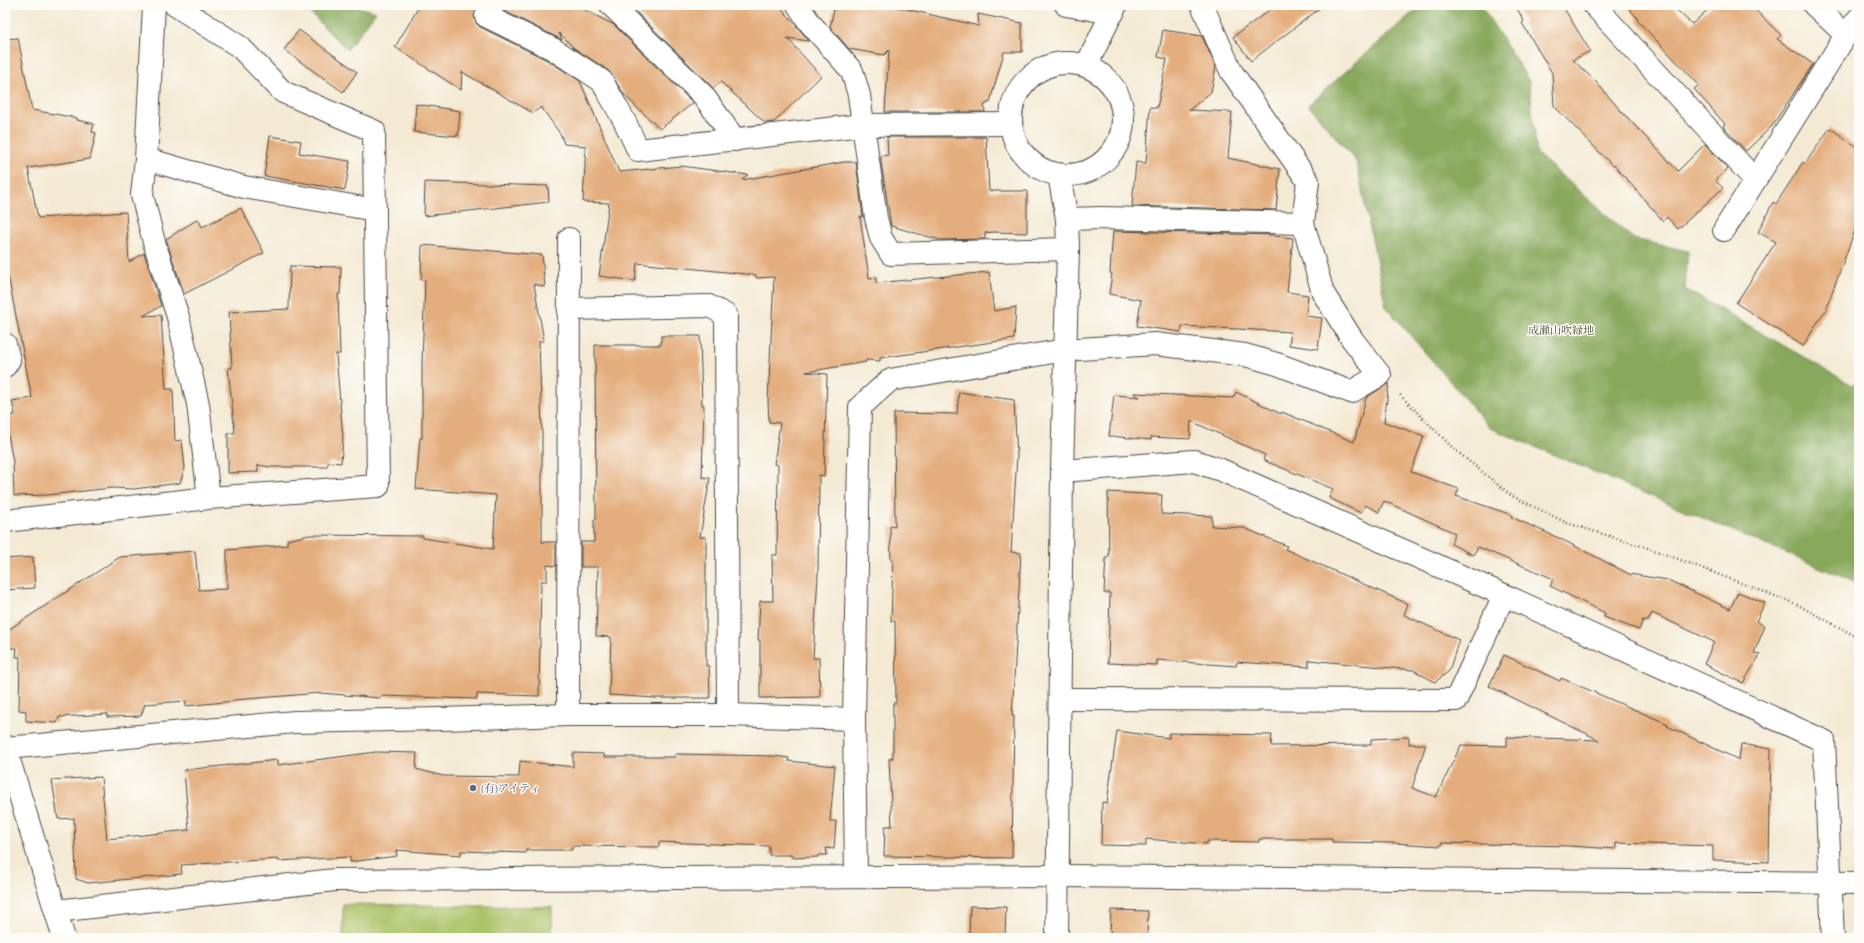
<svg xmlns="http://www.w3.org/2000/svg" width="1864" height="943" viewBox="0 0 1864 943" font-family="Alegreya,'Noto Serif JP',serif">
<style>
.green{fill:#abc268;stroke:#6b764a}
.forest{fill:#88a85c;stroke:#5a6a44}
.building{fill:#e4ad7d}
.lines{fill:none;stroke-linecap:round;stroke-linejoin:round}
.street-casing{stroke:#494844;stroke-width:24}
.path{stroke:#494844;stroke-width:2.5;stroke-dasharray:1 3;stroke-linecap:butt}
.street{stroke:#fff;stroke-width:22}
.service-dot{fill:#5c6f8a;stroke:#fdfcf7;stroke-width:1.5}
.labels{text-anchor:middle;stroke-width:3;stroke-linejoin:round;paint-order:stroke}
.park-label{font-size:11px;fill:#51583d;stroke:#fdfcf7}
.service-label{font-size:11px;fill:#4e5e75;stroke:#fdfcf7;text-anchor:start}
</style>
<rect width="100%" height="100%" fill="#fdfcf7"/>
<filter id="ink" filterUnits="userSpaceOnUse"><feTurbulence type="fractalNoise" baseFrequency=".025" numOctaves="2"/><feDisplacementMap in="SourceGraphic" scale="8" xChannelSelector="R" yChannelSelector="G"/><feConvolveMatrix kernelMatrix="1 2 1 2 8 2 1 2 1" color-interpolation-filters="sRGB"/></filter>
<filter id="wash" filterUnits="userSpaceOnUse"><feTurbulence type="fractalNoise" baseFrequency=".012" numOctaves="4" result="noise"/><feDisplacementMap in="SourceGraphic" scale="16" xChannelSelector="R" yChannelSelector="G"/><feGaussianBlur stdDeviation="0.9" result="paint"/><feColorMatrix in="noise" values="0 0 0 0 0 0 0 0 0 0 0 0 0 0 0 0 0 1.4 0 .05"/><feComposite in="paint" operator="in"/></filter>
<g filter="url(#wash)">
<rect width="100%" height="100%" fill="#f4ead4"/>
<!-- green -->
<path class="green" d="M343 904 552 907V938H343Z"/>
<!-- forest -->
<g class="forest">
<path d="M305 5H352L376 12 347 50 308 11Z"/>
<path d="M1421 5H1481L1529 81 1537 154 1634 239 1688 251 1685 289 1854 386 1859 376V584L1490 428 1386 307 1356 161 1308 105Z"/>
</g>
<g id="blocks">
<!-- building -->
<g class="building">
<path d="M420 5H478L474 16 476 23 480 27 547 60 580 81 619 172 681 166 748 175 742 180 844 162H856L863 217 860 216 869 278 876 277V283L989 272 994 311 1016 307 1014 339 880 358V361L866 360V362L806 372 827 374 824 476 819 475 818 575 813 658H819L820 697 760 698V640H758L760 601H773L772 555H777L778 465 774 464 780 423 769 422 768 401 774 277 756 278V275L637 263 635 281 599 276 609 203 583 202 586 146 564 144 561 135 541 107 533 113 462 72 461 90 395 47Z"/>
<path d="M505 5H575L614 25 693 103 660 129 625 96 609 71 574 48 559 33 562 40 504 11Z"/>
<path d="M641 5H779L809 41 787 38 821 76 774 122 765 123 721 82 713 88 634 10Z"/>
<path d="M835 5H889L979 26 978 14 1022 23V52H1004L990 102 984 105 985 112H885L889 50 884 55 849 49 830 27Z"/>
<path d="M1276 5H1324L1251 61 1233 37Z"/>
<path d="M1515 5H1562L1590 51 1573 60 1597 83 1621 111 1678 171 1705 144 1728 169 1715 180 1723 188 1678 229 1667 217 1663 221 1614 165 1613 166 1554 106 1552 73 1522 23 1524 21Z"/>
<path d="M1626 5H1671L1692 24 1713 5H1750L1781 35 1777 39 1813 64 1772 126 1746 151 1723 126 1725 124 1694 89 1699 85 1637 20 1638 19Z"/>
<path d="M299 30 357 72 343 92 284 50Z"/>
<path d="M1163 30 1202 36 1216 67 1211 92 1189 110 1232 112 1228 158 1280 169 1276 210 1132 206 1136 162 1146 163 1150 107 1157 108 1167 59 1158 57Z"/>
<path d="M18 38 32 110 77 118V120L94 124 92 132 96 133 90 159 28 168 38 218 126 212 129 262 144 253 161 306 143 316 161 315 166 389H173L175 441 182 440 185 468 180 483 134 489 112 488 47 495 14 496 13 462 5 417 15 415 12 401 32 398 8 275H5V39Z"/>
<path d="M416 104 460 111 458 136 414 132Z"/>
<path d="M1830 128 1859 148V219L1826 309 1803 346 1736 303 1776 242 1758 232 1773 202 1776 204 1803 162 1805 164Z"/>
<path d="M270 136 301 141 299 153 350 161 345 190 264 176Z"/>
<path d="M887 137H986L989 191H1027V233L994 232 985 233V239L940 240 891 226 881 162V156L888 155Z"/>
<path d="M425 182 548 186 549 202 424 216Z"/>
<path d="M241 208 264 253 184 294 166 239 198 219 202 227Z"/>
<path d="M1113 231 1274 235V236L1293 238 1287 292 1308 295 1306 316 1322 318 1318 349 1289 345 1291 332 1182 326 1181 332 1137 326 1141 300 1109 294 1112 274 1110 273Z"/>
<path d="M422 245 542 255 545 287 534 284 544 341H539L542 431V542H556V566L547 565V581H541L539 696 477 694V699L381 696 380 698 321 693 234 700V701L186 706V701L145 704 141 716 107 717V714L59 717 57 723 26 721V711L19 710 20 657H16L17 648H5V632L120 557 195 551 199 590 227 589V550L287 545V540L309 535 423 536V538L493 549 496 495 416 489 420 438H422V363L425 280H421Z"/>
<path d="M290 266 341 267 340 294H338L340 354H336L343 438 341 463 329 462 326 467H270L258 465V472L228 473V433H235L228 368H232L229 312 289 309Z"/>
<path d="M661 336H700L702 405H704L702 477 710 478 700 537H706V666H709L710 698H655L609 695 611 637 596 636 598 567H581V542H594V520L596 519 595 345H661Z"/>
<path d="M1389 383 1384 422 1424 436 1411 472 1459 489 1456 496 1512 515 1511 517 1561 539 1629 574 1668 580 1730 609 1738 592 1765 603 1756 621 1765 626 1754 653 1760 655 1743 683 1704 664 1714 642 1652 613 1648 621 1643 620 1639 630 1604 617 1605 613 1550 586 1554 579 1478 547 1473 555 1451 544 1455 533 1384 501 1379 512 1365 505 1361 513 1329 498 1333 489 1263 460 1265 455 1191 421 1190 439 1151 437V440L1109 436 1114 395 1140 397 1134 394V393L1233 398 1236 392 1281 414 1282 412 1354 442 1366 398Z"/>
<path d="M959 392 1014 400 1017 456 1011 552 1021 553 1012 716H1014L1012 858 884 856 885 826H892L889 759 893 758V703H896L895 621H891L893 560H891L890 526 895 527 894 413 957 414Z"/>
<path d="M1108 492 1162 495 1161 514 1212 516V526L1244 528 1287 546 1285 549 1408 604 1404 615 1459 640 1449 671 1435 682 1413 670 1309 660V667L1237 662 1236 666 1157 660V665L1108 663 1110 593H1104L1106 557H1109Z"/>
<path d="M33 557 35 588 5 590V559Z"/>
<path d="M1504 655 1560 681 1561 678 1668 724 1667 726 1739 760 1741 744 1771 749 1769 862 1713 860V846L1616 843V849L1569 846 1441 843V846L1394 843 1332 842V839H1259V842L1207 841V844L1146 839V846L1101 845 1102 802 1107 803 1117 731 1169 738V733L1272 735 1271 746 1371 745V739L1409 737V744H1426L1412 788 1436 797 1461 745 1507 746V737L1599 740 1489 686Z"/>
<path d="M376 752 417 753 416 769 443 776 519 777 520 761 573 767V753L604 754V757H675V754L775 756 789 758 788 761 835 766 830 821H836L834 849 826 848 827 855H818V857L792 858V855H769V846L659 842V847L572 846V850H526V853L461 851V855L396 850 397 856 350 862V857L278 861V859L181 865 182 874 88 883 76 879 74 818 58 819 52 780 101 777 107 839 189 830 184 770 278 760V765Z"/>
<path d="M970 906 1006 907 1005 938H969Z"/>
<path d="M1111 910 1148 911 1147 938H1110Z"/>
</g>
</g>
</g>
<g filter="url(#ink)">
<use href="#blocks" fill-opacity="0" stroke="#494844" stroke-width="1"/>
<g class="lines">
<!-- street casing -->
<g class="street-casing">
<g id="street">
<path d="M154 5 146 159 142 195 154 242 178 317 198 404 209 498"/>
<path d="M493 5 486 16 553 49 602 81 625 122 638 150 863 125 1011 124"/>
<path d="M611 5 703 95 735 140"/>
<path d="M798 5 809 22 852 71 859 95 876 218 881 238 891 254 1068 249"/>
<path d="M1066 5 1113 13"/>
<path d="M1594 5 1755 180"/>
<path d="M1814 5 1846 35"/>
<circle cx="1067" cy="119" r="56"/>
<path d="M1086 66 1116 5"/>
<path d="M146 159 244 187 375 210"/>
<path d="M1067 219 1102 218 1303 223"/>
<path d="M1724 230 1846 35 1859 18"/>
<path d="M569 309 709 306 726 315 728 715"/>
<path d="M5 344 9 360 5 366"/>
<path d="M1062 471 1194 461 1221 470 1504 595 1824 741 1833 938"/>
<path d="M5 521 209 498 378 486 374 131 283 92 240 47 175 5"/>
<path d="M1060 699 1456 700 1504 595"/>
<path d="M568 715 569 239"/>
<path d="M5 747 64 938"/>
<path d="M6 748 295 722 440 719 568 715H728L854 719"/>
<path d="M856 876 854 719 860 407 890 380 1065 350 1155 344 1245 355 1277 364 1351 392 1380 375 1352 339 1323 293 1303 223 1308 181 1231 71 1202 5"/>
<path d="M56 911 335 880 1058 876 1859 883"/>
<path d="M1057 938 1062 471 1068 249 1067 219 1059 175"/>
</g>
</g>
<!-- path -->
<path class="path" d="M1400 395 1454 449 1512 496 1567 523 1654 550 1796 604 1859 638"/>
<!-- street -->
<use href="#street" class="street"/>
</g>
</g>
<!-- markers -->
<circle class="service-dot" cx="473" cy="788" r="4"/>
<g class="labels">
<!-- park labels -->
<g class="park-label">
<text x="1561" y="334">成瀬山吹緑地</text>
</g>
<!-- service labels -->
<g class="service-label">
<text x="481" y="792">(有)アイティ</text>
</g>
</g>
<!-- margin -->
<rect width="1864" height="943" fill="none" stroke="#fdfcf7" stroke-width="20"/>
</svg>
